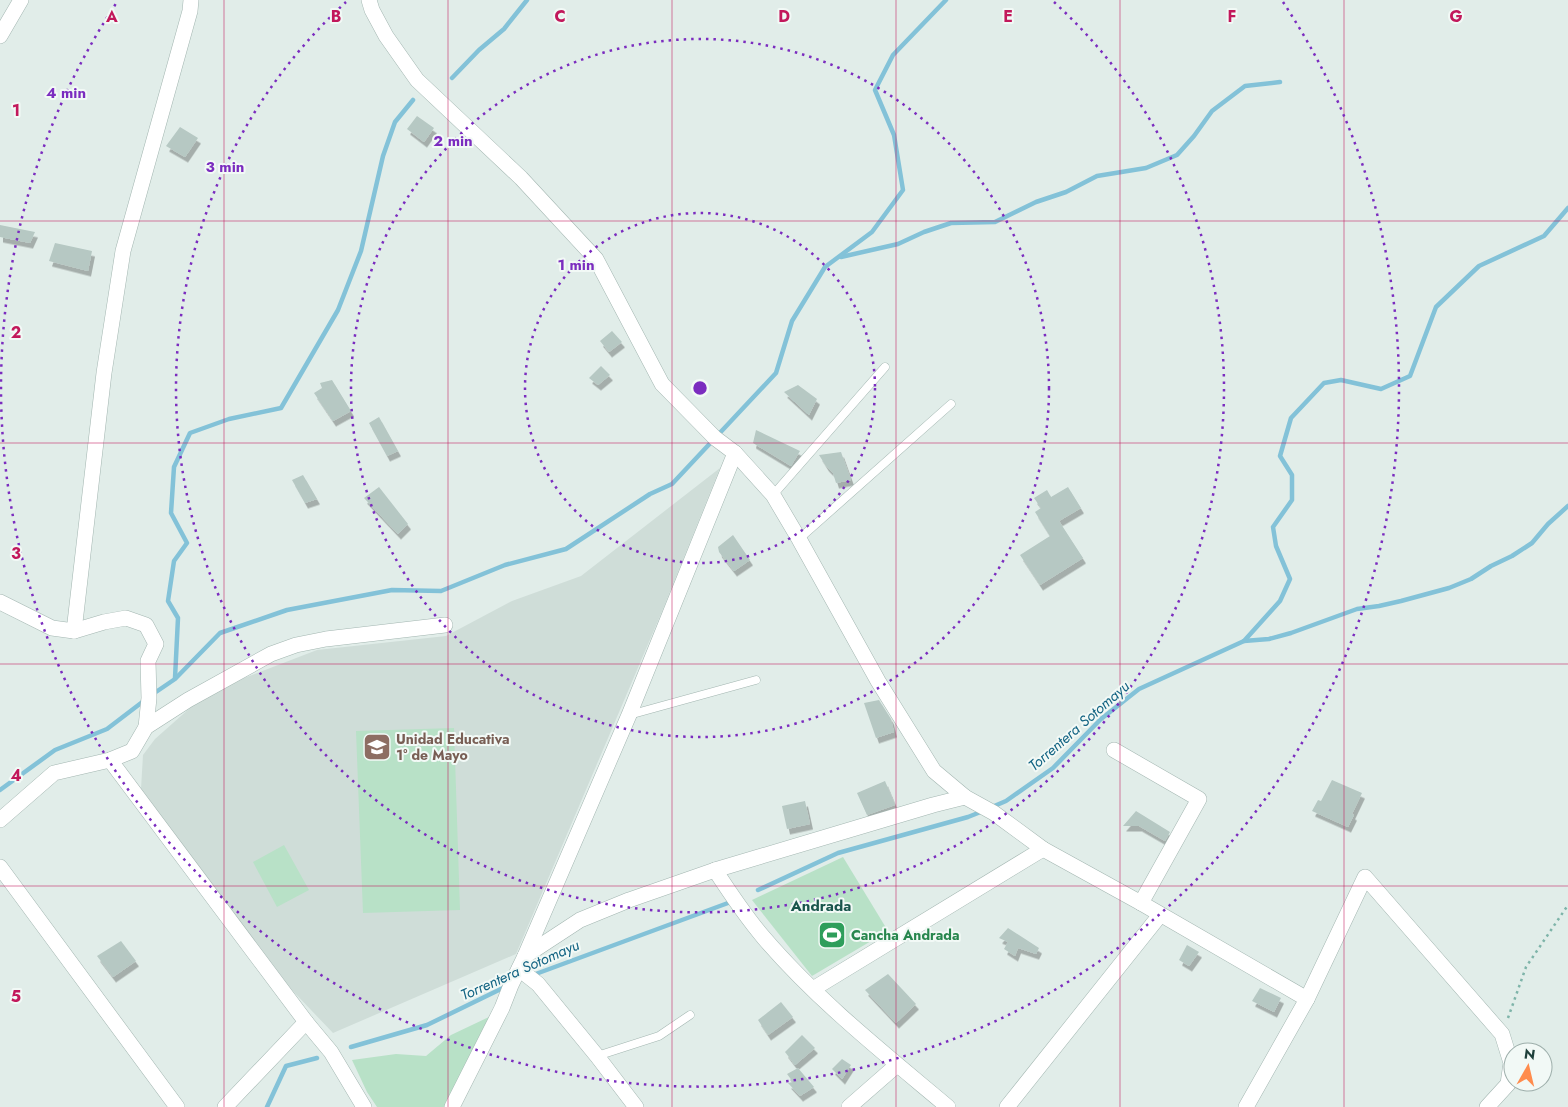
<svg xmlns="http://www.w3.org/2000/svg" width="1568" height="1107" viewBox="0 0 1568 1107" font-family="Jost,sans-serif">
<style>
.built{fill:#cfddd8}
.green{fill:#b8e1c7}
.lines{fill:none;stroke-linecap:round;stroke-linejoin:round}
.stream{stroke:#83c2d8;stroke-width:4.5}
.building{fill:#b6c8c3;filter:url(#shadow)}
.lane-casing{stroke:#a3b6b1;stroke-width:9}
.street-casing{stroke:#a3b6b1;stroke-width:16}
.path{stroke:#7eb4a9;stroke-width:2.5;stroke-dasharray:2.5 4;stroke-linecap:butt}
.lane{stroke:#fff;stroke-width:8}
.street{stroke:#fff;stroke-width:15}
.grid{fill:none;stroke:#c2185b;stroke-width:1;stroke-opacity:0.55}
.ring{fill:none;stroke:#7b2cbf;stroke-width:2.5;stroke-dasharray:2.5 5}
.labels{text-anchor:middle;stroke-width:4;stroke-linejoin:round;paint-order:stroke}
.education-label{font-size:14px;font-weight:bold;fill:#785e54;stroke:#f2f9f6;text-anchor:start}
.leisure-label{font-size:14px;font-weight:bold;fill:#27864d;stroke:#f2f9f6;text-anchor:start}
.water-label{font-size:15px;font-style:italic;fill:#136483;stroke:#f2f9f6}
.neighbourhood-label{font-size:15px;font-weight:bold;fill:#19554c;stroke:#f2f9f6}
.grid-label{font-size:16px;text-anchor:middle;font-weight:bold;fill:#c2185b;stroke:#f2f9f6;stroke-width:4;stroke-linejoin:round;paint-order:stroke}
.centre{fill:#7b2cbf;stroke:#f2f9f6;stroke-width:2.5}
.ring-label{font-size:15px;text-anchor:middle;font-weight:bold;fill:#7b2cbf;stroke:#f2f9f6;stroke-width:4;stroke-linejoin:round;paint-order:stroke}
</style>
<defs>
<filter id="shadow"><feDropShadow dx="3" dy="5.5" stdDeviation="0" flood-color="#0004"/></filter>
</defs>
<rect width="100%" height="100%" fill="#e1ede9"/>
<!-- built -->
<path class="built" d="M720 468 663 609 516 954 333 1033 290 988 141 789 143 755 155 739 199 700 244 678 317 650 446 636 512 601 581 576Z"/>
<!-- green -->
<g class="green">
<path d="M454 728 460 910 363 913 356 731Z"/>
<path d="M284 845 309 890 277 907 253 862Z"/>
<path d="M843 857 888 931 812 976 752 900Z"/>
<path d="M491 1016 444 1107H377L367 1092 352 1060 396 1054 426 1056 451 1035Z"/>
</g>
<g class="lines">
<!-- stream -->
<g class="stream">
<path d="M452 78 479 50 504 29 527 0"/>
<path d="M841 257 898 244 924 232 951 223 995 222 1036 202 1066 192 1097 176 1146 168 1177 155 1194 136 1212 111 1245 86 1280 82"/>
<path d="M1244 641 1269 639 1291 633 1357 609 1379 606 1401 601 1449 588 1471 579 1491 566 1512 556 1532 543 1548 524 1568 506"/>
<path d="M175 678 178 618 168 601 174 561 187 543 171 513 174 467 190 433 229 419 281 408 338 310 361 251 383 156 395 122 413 100"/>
<path d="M153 694 175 679 220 633 287 610 392 590 441 591 505 565 566 549 650 494 672 484 776 373 792 321 825 267 872 232 903 190 894 135 875 90 893 55 946 0"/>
<path d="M0 790 55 750 107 729 145 700"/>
<path d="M992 807 1006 801 1053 768 1101 719 1139 689 1244 641 1280 601 1290 579 1276 546 1273 527 1292 500V475L1280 456 1291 418 1324 383 1341 380 1381 389 1410 376 1436 307 1479 266 1544 236 1568 208"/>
<path d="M758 890 838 853 968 817 983 811"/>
<path d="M533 975 728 903"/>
<path d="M351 1047 427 1025 505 987"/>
<path d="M267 1107 286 1066 317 1058"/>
</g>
</g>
<!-- building -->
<g class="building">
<path d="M417 116 434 128 424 142 407 129Z"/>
<path d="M180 127 198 138 185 157 166 146Z"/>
<path d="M0 225 35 232 30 243 0 237Z"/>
<path d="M55 243 92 251 88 271 49 261Z"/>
<path d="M612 331 622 342 609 352 600 341Z"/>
<path d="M601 366 610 375 598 385 589 378Z"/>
<path d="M332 380 351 411 333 421 314 393 322 388 320 383Z"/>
<path d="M798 385 817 399 809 415 784 392Z"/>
<path d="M379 417 398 451 387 456 369 423Z"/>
<path d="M756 430 800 451 791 466 753 443Z"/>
<path d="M841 452 851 480 836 483 833 473 826 466 819 455Z"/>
<path d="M303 475 317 499 305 503 292 480Z"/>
<path d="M379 487 408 524 398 534 364 498Z"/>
<path d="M1068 487 1081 508 1059 521 1083 558 1040 585 1020 555 1050 536 1035 512 1041 508 1034 498 1047 490 1051 497Z"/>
<path d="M733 535 750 560 734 571 719 552 718 547Z"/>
<path d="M879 700 891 719 894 732 876 738 864 703Z"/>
<path d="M1332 780 1362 793 1352 814 1354 815 1348 827 1312 811 1318 800 1321 801Z"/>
<path d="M885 781 895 805 867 815 857 793Z"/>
<path d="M805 801 810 824 787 829 782 806Z"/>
<path d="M1136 811 1170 832 1165 841 1139 826H1123Z"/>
<path d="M1008 928 1039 948 1036 954 1018 948 1015 956 1004 949 1008 942 999 938Z"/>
<path d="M121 941 136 961 113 977 97 956Z"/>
<path d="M1187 945 1199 952 1189 966 1179 960Z"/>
<path d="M888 974 916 1004 896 1023 865 990Z"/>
<path d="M1260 988 1281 998 1274 1012 1252 1001Z"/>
<path d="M781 1002 793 1017 768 1035 758 1020Z"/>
<path d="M802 1035 815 1048 795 1065 785 1052Z"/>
<path d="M842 1059 851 1065 842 1079 832 1069Z"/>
<path d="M798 1068 814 1087 800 1096 788 1083 793 1082 787 1074Z"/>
</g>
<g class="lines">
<!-- lane casing -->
<g class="lane-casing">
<g id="lane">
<path d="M773 495 885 367"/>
<path d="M799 539 951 404"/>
<path d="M629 715 756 680"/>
<path d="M597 1056 659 1036 690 1015"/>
</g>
</g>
<!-- street casing -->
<g class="street-casing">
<g id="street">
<path d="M369 0 372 10 386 36 417 80 521 178 596 259 662 384 715 438 735 453 773 495 799 539 878 681 934 771 965 797 994 813 1043 849 1141 903 1307 999"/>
<path d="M0 36 21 0"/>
<path d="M0 602 52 628 74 631 104 622 126 618 146 625 156 644 148 661 149 698 146 727"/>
<path d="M74 631 104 373 123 251 190 11 191 0"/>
<path d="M1114 750 1199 799 1141 903"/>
<path d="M110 760 306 1022 331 1052 364 1107"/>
<path d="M0 820 54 773 110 760 132 751 146 727 188 700 271 654 296 645 326 639 445 625"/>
<path d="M0 867 177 1107"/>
<path d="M715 870C730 893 746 917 764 938 818 1001 885 1054 948 1107"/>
<path d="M525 956 580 920 629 900 715 870 933 805 965 797"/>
<path d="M519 969 538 984 597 1056 636 1107"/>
<path d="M813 989 1043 849"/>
<path d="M225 1107 306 1022"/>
<path d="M452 1107 502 1008 511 985 525 956 629 715 735 453"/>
<path d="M849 1107 897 1065"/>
<path d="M1007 1107 1160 915"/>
<path d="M1246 1107 1307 999 1365 877 1502 1034 1511 1063 1508 1084 1487 1107"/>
</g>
</g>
<!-- path -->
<path class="path" d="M1508 1018 1526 967 1568 905"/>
<!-- lane -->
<use href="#lane" class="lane"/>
<!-- street -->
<use href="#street" class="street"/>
</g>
<!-- grid -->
<path class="grid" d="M224 0V1107M448 0V1107M672 0V1107M896 0V1107M1120 0V1107M1344 0V1107M0 221H1568M0 443H1568M0 664H1568M0 886H1568"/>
<!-- distance rings -->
<g class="ring">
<circle cx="700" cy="388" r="175"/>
<circle cx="700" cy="388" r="349"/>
<path d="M1054 2A524 524 0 1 1 346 2"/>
<path d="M1283 2A699 699 0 1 1 117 2"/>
</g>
<!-- icons -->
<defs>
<g id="school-square" transform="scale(1.4375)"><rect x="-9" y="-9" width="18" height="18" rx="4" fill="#8d6e63" stroke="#f2f9f6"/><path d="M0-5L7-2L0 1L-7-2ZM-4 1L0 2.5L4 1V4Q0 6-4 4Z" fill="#fff"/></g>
<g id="stadium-square" transform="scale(1.4375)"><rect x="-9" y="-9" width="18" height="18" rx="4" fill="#2e9e5b" stroke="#f2f9f6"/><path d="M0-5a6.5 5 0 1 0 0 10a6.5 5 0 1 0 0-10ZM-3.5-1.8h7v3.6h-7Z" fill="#fff"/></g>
</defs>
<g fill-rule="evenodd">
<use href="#school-square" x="377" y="747"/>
<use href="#stadium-square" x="832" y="935"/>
</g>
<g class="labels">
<!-- education labels -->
<g class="education-label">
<text x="396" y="744">Unidad Educativa<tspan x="396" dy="16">1° de Mayo</tspan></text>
</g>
<!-- leisure labels -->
<g class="leisure-label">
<text x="851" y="940">Cancha Andrada</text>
</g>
<!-- water labels -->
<g class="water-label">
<text transform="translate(1079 726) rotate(-41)" y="5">Torrentera Sotomayu</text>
<text transform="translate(520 970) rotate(-24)" y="5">Torrentera Sotomayu</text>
</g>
<!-- neighbourhood labels -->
<g class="neighbourhood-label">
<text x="821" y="911">Andrada</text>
</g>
</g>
<g class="grid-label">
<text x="112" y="22">A</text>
<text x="336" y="22">B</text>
<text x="560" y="22">C</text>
<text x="784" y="22">D</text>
<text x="1008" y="22">E</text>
<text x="1232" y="22">F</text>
<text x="1456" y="22">G</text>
<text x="16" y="116">1</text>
<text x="16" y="338">2</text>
<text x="16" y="559">3</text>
<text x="16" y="781">4</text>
<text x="16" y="1002">5</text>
</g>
<circle cx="700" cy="388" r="8" class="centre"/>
<g class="ring-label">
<text x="66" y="98">4 min</text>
<text x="453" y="146">2 min</text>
<text x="225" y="172">3 min</text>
<text x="576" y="270">1 min</text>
</g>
<!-- north arrow -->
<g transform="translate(1528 1067) rotate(8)"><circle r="24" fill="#f2f9f6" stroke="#9eafab"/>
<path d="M0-4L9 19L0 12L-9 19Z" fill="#ff8c4d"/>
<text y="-8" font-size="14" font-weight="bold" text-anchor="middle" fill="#1f403b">N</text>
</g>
</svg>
